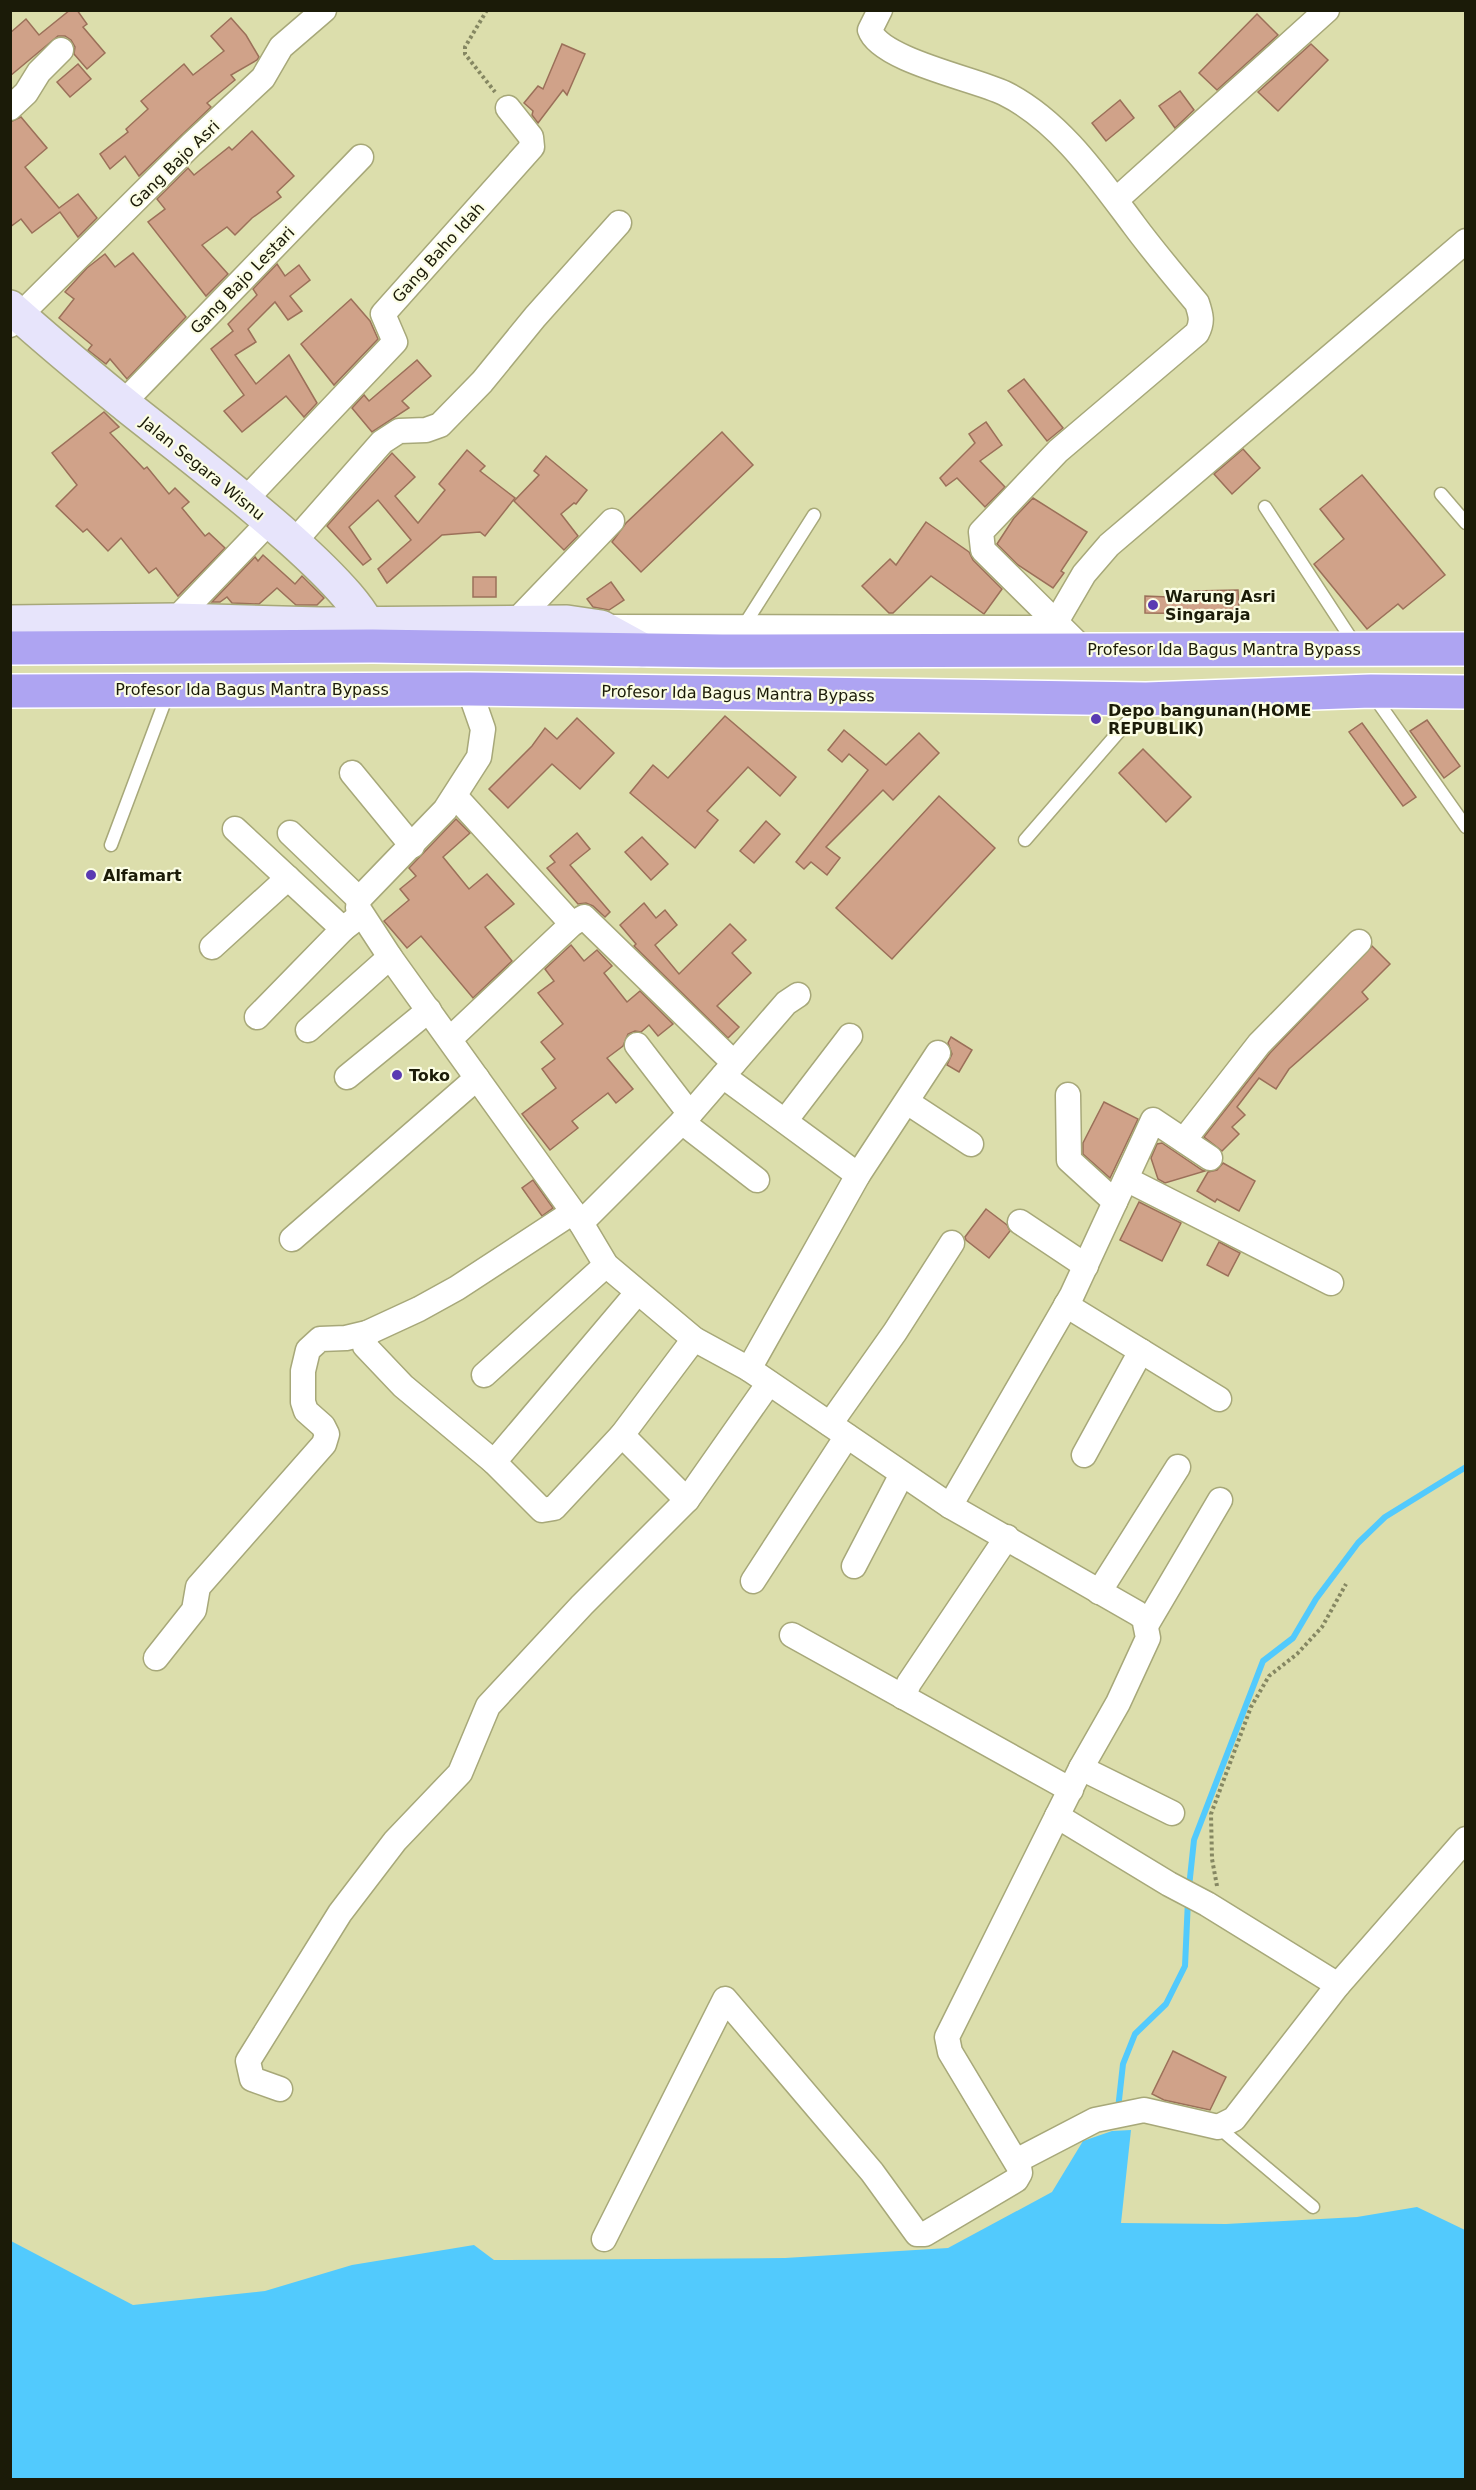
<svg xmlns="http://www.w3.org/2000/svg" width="1476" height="2490" viewBox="0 0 1476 2490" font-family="'DejaVu Sans',sans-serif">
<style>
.water{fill:#52cafd}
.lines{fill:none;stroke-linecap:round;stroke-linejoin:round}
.stream{stroke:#52cafd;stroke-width:6}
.building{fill:#d0a289;stroke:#9b7059;stroke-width:1.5}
.lane-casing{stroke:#a7a879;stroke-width:15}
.street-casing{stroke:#a7a879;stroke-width:27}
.secondary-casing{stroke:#a7a879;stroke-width:36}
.highway-casing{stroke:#fff;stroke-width:36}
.path{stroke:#858762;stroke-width:4;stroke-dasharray:3 3;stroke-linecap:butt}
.lane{stroke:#fff;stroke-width:12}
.street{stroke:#fff;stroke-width:24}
.secondary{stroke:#e7e4fb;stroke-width:33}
.highway{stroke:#aea4f2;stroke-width:33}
.poi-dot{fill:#5a3ab2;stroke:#fbfde4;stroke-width:2}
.labels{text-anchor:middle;stroke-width:4.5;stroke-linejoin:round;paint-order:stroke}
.street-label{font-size:16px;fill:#1b1b08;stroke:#fbfde4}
.poi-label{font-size:16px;font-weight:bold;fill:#1b1b08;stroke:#fbfde4;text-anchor:start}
</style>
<rect width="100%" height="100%" fill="#dcdeac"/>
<!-- water -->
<path class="water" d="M1131 2130 1121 2223 1226 2224 1357 2217 1417 2207 1465 2230V2479H11V2241L133 2305 265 2291 352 2265 474 2245 494 2260 785 2258 948 2248 1052 2192 1083 2141 1112 2131Z"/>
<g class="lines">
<!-- stream -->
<g class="stream">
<path d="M1189 1887 1194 1840 1263 1661 1293 1638 1316 1599 1358 1543 1385 1517 1466 1467"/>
<path d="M1118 2109 1123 2064 1135 2034 1166 2004 1185 1966 1188 1900"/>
</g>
</g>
<!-- building -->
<g class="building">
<path d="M70 10H77L87 24 83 27 105 53 87 69 74 54 75 47 71 40 65 36H58L10 76V33L26 19 39 35Z"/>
<path d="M1257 14 1278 35 1217 90 1199 73Z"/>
<path d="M231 18 246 35 259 57 257 60 231 75 235 80 207 103 211 107 139 176 125 156 110 169 100 154 128 132 126 129 148 109 141 101 184 64 193 75 224 51 211 36Z"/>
<path d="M562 44 585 54 567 95 563 90 538 123 532 115 533 111 524 103 538 86 543 89Z"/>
<path d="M1311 44 1328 60 1278 111 1258 92Z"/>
<path d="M78 64 91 79 70 97 57 82Z"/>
<path d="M1180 91 1194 110 1175 128 1159 106Z"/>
<path d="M1120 100 1134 118 1106 141 1092 123Z"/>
<path d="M21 117 47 148 25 167 59 208 78 194 97 218 78 237 60 212 32 233 21 219 10 227V122Z"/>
<path d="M252 131 294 176 277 192 281 197 252 218 235 235 227 227 202 245 228 274 206 296 148 222 165 209 157 199 188 168 194 175 229 147 232 150Z"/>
<path d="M133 253 186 317 127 379 110 359 106 364 88 350 92 345 59 318 74 299 65 292 87 268 105 254 115 267Z"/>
<path d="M277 264 285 276 299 265 310 280 290 296 302 311 288 320 275 302 248 329 256 342 235 355 256 384 289 355 317 403 304 417 286 396 242 432 224 411 244 395 211 349 233 331 228 324 257 295 253 289Z"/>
<path d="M351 299 370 321 378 339 334 385 301 344Z"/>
<path d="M417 360 431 376 402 401 409 408 372 432 352 408 364 395 369 401Z"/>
<path d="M1024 379 1063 428 1047 441 1008 391Z"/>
<path d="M104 412 119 427 110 433 144 469 147 467 169 494 175 488 189 502 182 508 205 536 209 533 225 548 178 596 156 568 149 573 121 538 108 551 87 529 83 532 56 506 77 485 52 453Z"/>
<path d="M986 422 1002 445 980 461 1005 487 985 507 957 478 946 486 940 478 975 443 969 434Z"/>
<path d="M722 432 753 465 641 572 612 542 626 523Z"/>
<path d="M1243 449 1260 468 1232 494 1214 474Z"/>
<path d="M467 450 485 466 480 471 515 498 485 536 480 532 442 535 387 583 378 569 411 540 378 500 349 527 371 559 363 565 327 526 392 453 415 477 395 496 418 523 445 490 439 484Z"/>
<path d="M546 456 587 490 576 504 574 503 561 514 578 536 564 550 514 501 539 475 534 471Z"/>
<path d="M1362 475 1445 575 1403 609 1398 604 1367 629 1314 564 1344 539 1320 509Z"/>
<path d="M1033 498 1087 532 1061 571 1064 573 1053 588 1018 565 997 544 1014 518Z"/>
<path d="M926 522 969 552 973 560 1002 589 984 614 931 576 893 613H889L862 586 890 559 896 565Z"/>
<path d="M263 555 295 584 302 576 324 598 317 605H296L277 588 259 604 232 603 227 597 220 602H212L255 557 258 561Z"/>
<rect x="473" y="577" width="23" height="20"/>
<path d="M611 582 624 600 609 610 593 607 587 599Z"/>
<path d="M1238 590 1239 614 1145 613V596L1194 598V591Z"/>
<path d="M725 716 796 777 780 796 748 767 707 811 718 820 695 848 630 793 653 765 668 778Z"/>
<path d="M577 718 614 753 580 789 552 764 508 808 489 789 532 746 545 728 557 739Z"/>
<path d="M1427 720 1460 766 1444 778 1410 731Z"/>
<path d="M1362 723 1416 797 1403 806 1349 732Z"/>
<path d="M844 730 886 765 919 733 939 753 893 800 883 790 826 847 840 858 827 875 811 862 804 869 796 862 868 770 849 754 842 762 828 750Z"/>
<path d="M1143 749 1191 797 1166 822 1119 773Z"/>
<path d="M939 796 995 848 892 959 836 908Z"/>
<path d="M456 819 470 833 443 857 469 889 487 874 514 904 485 927 512 961 473 998 421 936 407 948 384 921 409 900 400 889 416 876 409 868Z"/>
<path d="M766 821 780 834 754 863 740 851Z"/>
<path d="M577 833 590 849 570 865 610 912 605 917 593 906 586 903 578 904 547 868 555 862 550 856Z"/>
<path d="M642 837 668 864 651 880 625 852Z"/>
<path d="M644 903 656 918 665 910 677 925 655 945 679 974 730 924 746 940 732 953 751 973 717 1006 739 1027 728 1038 634 946 636 944 620 925Z"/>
<path d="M571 945 584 961 597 950 612 966 604 973 627 1002 640 991 673 1024 658 1036 649 1025 641 1032 635 1031 628 1034 623 1046 607 1058 633 1089 616 1103 608 1093 572 1121 578 1128 550 1150 522 1114 556 1088 542 1069 555 1059 541 1042 563 1024 538 993 554 981 545 969Z"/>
<path d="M1372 946 1390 964 1362 992 1368 999 1289 1069 1276 1089 1259 1078 1237 1107 1245 1115 1232 1127 1239 1134 1222 1151 1204 1137 1270 1053Z"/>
<path d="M951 1037 972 1050 959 1072 947 1065 952 1054 948 1043Z"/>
<path d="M1104 1102 1138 1119 1110 1178 1083 1154V1143Z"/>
<path d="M1162 1143 1202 1170 1205 1171 1165 1183 1158 1179 1151 1158 1157 1144Z"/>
<path d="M1223 1163 1255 1181 1239 1211 1217 1199 1215 1202 1197 1191 1208 1172 1217 1170Z"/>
<path d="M533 1180 553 1208 542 1216 522 1188Z"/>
<path d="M1139 1202 1181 1223 1162 1261 1120 1240Z"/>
<path d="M986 1209 1007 1225 1010 1231 989 1258 966 1240 965 1237Z"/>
<path d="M1219 1242 1240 1253 1228 1276 1207 1265Z"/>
<path d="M1173 2051 1226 2077 1210 2110 1164 2100 1152 2094Z"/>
</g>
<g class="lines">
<!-- lane casing -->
<g class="lane-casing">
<g id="lane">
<path d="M1441 494 1466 523"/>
<path d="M1265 507 1356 646"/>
<path d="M743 627 814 515"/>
<path d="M1373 695 1466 827"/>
<path d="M1025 840 1142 705"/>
<path d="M111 845 168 693"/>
<path d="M1218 2127 1313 2207"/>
</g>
</g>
<!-- street casing -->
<g class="street-casing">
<g id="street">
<path d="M880 10 870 30C880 60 975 79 1004 93 1059 120 1098 177 1134 225 1154 252 1176 278 1197 303 1201 315 1203 322 1197 333L1058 451 981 532 983 550 1084 650"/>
<path d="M10 108 26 93 39 72 61 50"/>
<path d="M1116 200 1327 10"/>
<path d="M10 325 192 144 263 78 281 47 324 10"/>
<path d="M123 403 361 157"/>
<path d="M245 500 395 342 383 314 532 147 531 137 508 108"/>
<path d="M294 542 382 442 399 431 426 430 440 425 482 382 535 317 619 223"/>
<path d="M175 620 269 522"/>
<path d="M1056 622 1084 574 1109 545 1466 241"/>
<path d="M513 624 612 521"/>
<path d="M605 627 1061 628"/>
<path d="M469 689 483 729 479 757 445 810 359 899 358 908 390 957 581 1223 606 1265 694 1339 749 1369 950 1506 1137 1613 1144 1618 1148 1638 1118 1703 1081 1768 947 2037 950 2052 1019 2167 1020 2173 1016 2180 925 2234H917L872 2172 725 1999 604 2239"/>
<path d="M352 773 412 846"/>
<path d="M455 796 572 924"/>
<path d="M235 829 343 929 361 915"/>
<path d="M290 833 359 899"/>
<path d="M212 947 288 878"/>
<path d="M257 1017 343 929"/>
<path d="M308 1030 390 957"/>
<path d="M450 1039 572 924 584 917 734 1063"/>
<path d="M637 1045 690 1114"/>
<path d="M723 1076 858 1175"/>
<path d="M347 1077 429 1010"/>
<path d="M1068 1095 1069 1160 1115 1202"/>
<path d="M907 1102 971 1144"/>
<path d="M785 1121 850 1036"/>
<path d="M682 1122 757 1180"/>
<path d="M1184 1140 1259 1044 1359 942"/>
<path d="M1126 1179 1331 1283"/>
<path d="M1020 1222 1086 1266"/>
<path d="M581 1223 690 1114 786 1003 798 995"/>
<path d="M292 1239 477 1078"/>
<path d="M1066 1305 1219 1399"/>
<path d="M367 1333 365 1346 403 1386 494 1462 542 1510 554 1508 622 1435 694 1339"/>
<path d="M749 1369 858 1175 938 1053"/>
<path d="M484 1375 606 1265"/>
<path d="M830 1424 895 1332 952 1243"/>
<path d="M622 1435 687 1500"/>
<path d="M1084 1455 1141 1351"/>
<path d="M494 1462 637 1293"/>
<path d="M950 1506 1072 1295 1153 1120 1210 1158"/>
<path d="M854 1566 902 1474"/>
<path d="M753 1581 847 1436"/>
<path d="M1099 1592 1178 1467"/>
<path d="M1147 1624 1220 1500"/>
<path d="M792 1635 1071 1790"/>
<path d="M156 1658 194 1610 198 1587 324 1444 327 1434 323 1426 306 1411 303 1402V1371L308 1350 320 1339 346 1338 367 1333 419 1309 457 1288 573 1212"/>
<path d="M903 1697 909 1683 1007 1537"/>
<path d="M1081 1768 1172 1813"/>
<path d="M1057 1816 1169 1884 1207 1904 1338 1985"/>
<path d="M280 2089 252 2079 248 2061 340 1913 395 1841 460 1773 488 1706 582 1605 687 1500 769 1383"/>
<path d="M1016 2161 1095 2120 1144 2110 1218 2127 1234 2119 1338 1985 1466 1839"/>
</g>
</g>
<!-- secondary casing -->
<g class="secondary-casing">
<g id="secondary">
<path d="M10 307C47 340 84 371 122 402 168 440 368 587 372 638"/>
<path d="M10 622 175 620 320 624 567 622 601 627 643 650"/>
</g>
</g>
<!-- highway casing -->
<g class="highway-casing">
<g id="highway">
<path d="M10 648 373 646 722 651 1466 649"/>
<path d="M10 691 469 689 1146 699 1371 691 1466 692"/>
</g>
</g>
<!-- path -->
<g class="path">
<path d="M487 10 465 47V54L495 92"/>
<path d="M1217 1886 1212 1859 1211 1814 1251 1707 1269 1676 1297 1654 1322 1627 1346 1584"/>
</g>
<!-- lane -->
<use href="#lane" class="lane"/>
<!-- street -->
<use href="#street" class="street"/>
<!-- secondary -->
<use href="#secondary" class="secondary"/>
<!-- highway -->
<use href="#highway" class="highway"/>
</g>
<!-- markers -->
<g class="poi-dot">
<circle cx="1153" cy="605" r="6"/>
<circle cx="1096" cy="719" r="6"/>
<circle cx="91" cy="875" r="6"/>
<circle cx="397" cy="1075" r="6"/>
</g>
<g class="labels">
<!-- street labels -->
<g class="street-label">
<text transform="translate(174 164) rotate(-44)" y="6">Gang Bajo Asri</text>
<text transform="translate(438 252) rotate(-48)" y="6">Gang Baho Idah</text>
<text transform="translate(242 280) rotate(-46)" y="6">Gang Bajo Lestari</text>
<text transform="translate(203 468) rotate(39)" y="6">Jalan Segara Wisnu</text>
<text x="1224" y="655">Profesor Ida Bagus Mantra Bypass</text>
<text x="252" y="695">Profesor Ida Bagus Mantra Bypass</text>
<text transform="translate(738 693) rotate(1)" y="6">Profesor Ida Bagus Mantra Bypass</text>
</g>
<!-- poi labels -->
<g class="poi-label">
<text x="1165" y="602">Warung Asri<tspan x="1165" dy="18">Singaraja</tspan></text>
<text x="1108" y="716">Depo bangunan(HOME<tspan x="1108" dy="18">REPUBLIK)</tspan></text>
<text x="103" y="881">Alfamart</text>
<text x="409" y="1081">Toko</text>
</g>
</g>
<!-- border -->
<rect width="1476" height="2490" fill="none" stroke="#1b1b08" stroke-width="24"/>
</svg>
